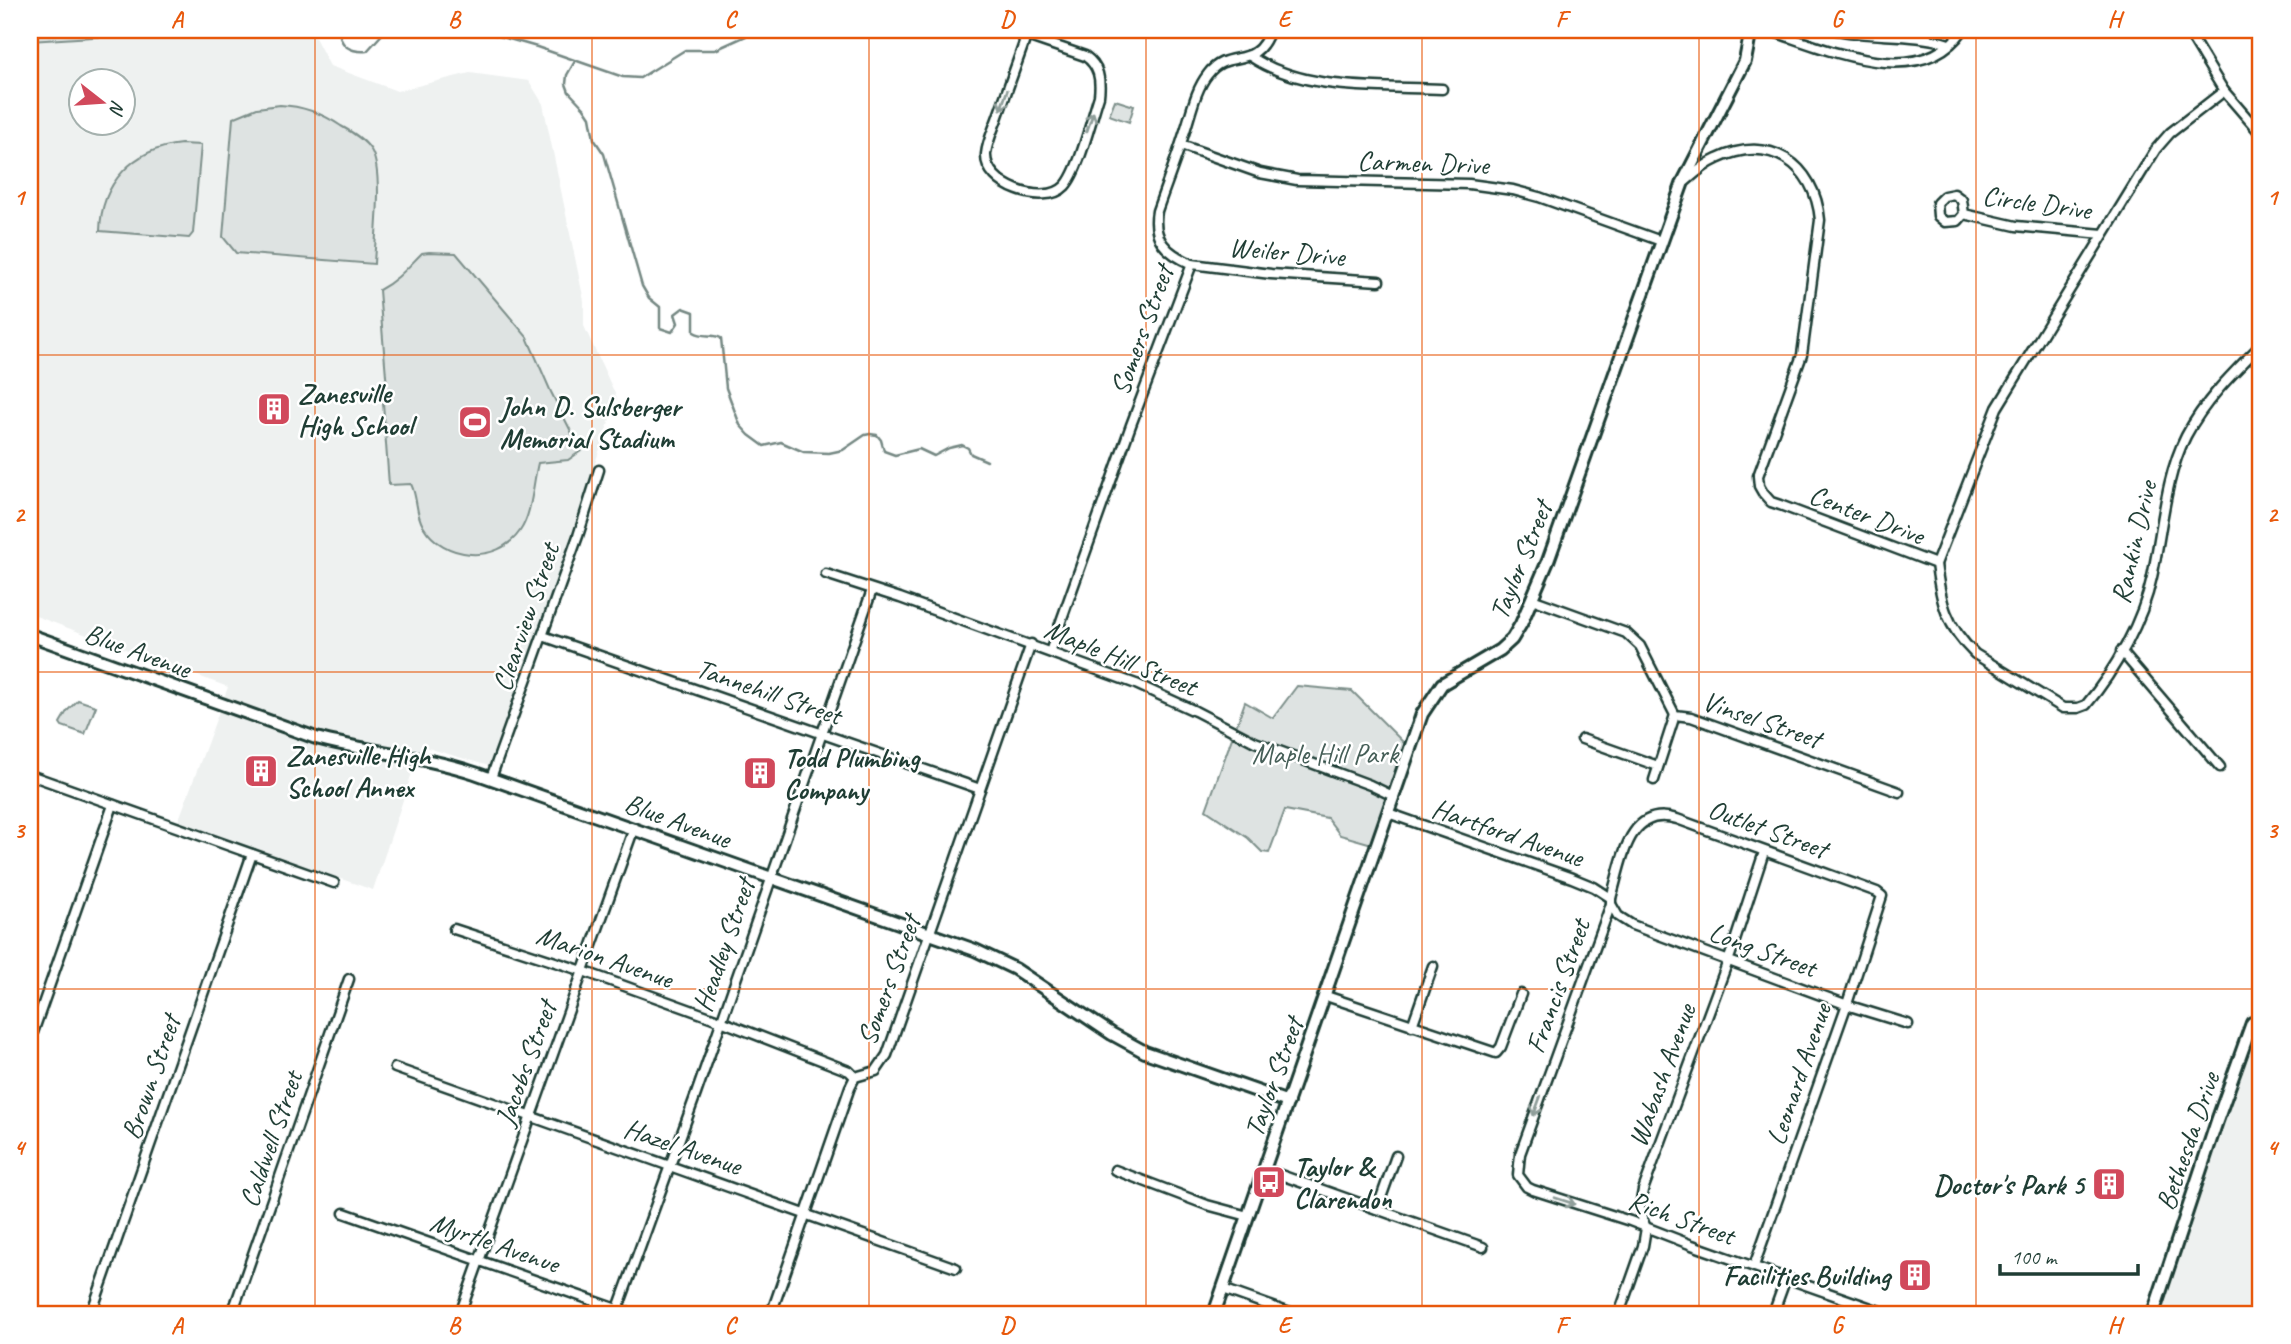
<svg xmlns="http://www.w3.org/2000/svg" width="2291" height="1344" viewBox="0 0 2291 1344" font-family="Caveat,sans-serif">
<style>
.built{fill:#eef1f0;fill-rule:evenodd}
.green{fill:#dee3e2;stroke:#7e908b;stroke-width:2}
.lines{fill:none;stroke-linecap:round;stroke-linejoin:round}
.stream{stroke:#758883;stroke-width:2.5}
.minor-casing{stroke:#1f3d34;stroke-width:13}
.tertiary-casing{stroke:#1f3d34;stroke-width:16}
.minor{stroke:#fff;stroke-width:8}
.tertiary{stroke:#fff;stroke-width:10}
.oneway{stroke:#8f9e9a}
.grid{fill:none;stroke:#e8590c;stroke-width:2;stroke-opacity:0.55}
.labels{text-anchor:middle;stroke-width:5;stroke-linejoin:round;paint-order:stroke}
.street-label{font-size:28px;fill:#1f3d34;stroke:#fff}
.poi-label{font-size:28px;font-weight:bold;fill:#1f3d34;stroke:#fff;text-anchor:start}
.park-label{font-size:28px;fill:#455e57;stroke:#fff}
.neatline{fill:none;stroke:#e8590c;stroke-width:2.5}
.grid-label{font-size:23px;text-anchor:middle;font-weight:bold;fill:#e8590c}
</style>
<rect width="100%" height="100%" fill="#fff"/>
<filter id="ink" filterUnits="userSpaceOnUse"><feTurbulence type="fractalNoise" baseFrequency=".0143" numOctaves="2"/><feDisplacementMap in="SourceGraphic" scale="14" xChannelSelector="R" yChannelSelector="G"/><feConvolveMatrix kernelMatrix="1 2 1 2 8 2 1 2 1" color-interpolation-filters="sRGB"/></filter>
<g filter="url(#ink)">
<!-- built -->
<g class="built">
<path d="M30 30H311L330 66 397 91 470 73 529 81 543 104 584 301V326L617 398 498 752 489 766 421 746 373 890 178 822 228 687 30 614ZM80 80H122V122H80Z"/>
<path d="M2261 1033V1314H2158L2250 1042Z"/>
</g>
<!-- green -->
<g class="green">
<path d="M30 30H107L108 36 30 41Z"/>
<path d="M1115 100 1134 106 1129 122 1109 115Z"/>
<path d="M280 105C303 106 322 113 341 126 352 132 364 139 371 150 384 171 375 238 374 264L236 253 223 237 233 118 257 108Z"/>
<path d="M181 144 201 145 193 233 189 238 100 231C101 183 133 149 181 144Z"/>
<path d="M429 252 456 253 527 337 551 392 581 451 568 460 538 463C533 483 532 514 520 531 497 565 443 560 423 526 415 512 418 498 411 484L389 485 382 389 387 388 379 290C397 281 409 266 422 253Z"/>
<path d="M1297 686 1352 691 1406 745 1372 844 1340 835 1327 818 1285 810 1269 853 1262 852 1248 838 1206 810 1245 702 1273 718Z"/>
<path d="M78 700 96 706 85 734 62 726 60 723 67 711Z"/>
</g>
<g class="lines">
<!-- stream -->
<g class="stream">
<path d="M345 30 340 36C343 49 354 52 367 51L386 30"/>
<path d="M478 30 537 47 623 77 640 78 685 50H715L759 30"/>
<path d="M575 61 567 75 566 84 569 92 584 108 590 117 594 139 604 154 642 286 649 298 660 307V328L672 332 678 323 675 314 683 308 694 312V332C703 338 712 333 721 338L726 388 740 425 749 435 764 446 781 442 804 452 829 453 843 450 865 435 870 434 877 435 881 440 884 451 895 455 919 449 934 456 949 448 962 445 968 448 971 454 987 461"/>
<path d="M2261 570 2257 572 2256 579 2261 588"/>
</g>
<!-- minor casing -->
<g class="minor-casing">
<g id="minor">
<path d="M1022 30 1024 43C1015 68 1006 93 997 119 993 130 987 143 986 154 984 186 1045 207 1065 186 1079 171 1092 117 1099 96 1101 79 1099 66 1085 56L1024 35"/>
<path d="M1768 30C1825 48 1919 93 1963 30"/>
<path d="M1836 30C1874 38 1913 32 1949 44"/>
<path d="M2187 30 2224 91"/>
<path d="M1250 56C1303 92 1379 86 1442 89"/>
<path d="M1181 145 1260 173 1297 180 1469 184 1513 190 1539 197 1661 241"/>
<path d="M1686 181C1695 173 1705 164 1717 159 1769 133 1815 164 1820 220L1802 355 1758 476 1759 486 1763 493 1771 502 1780 505 1936 564 1997 408 2156 149 2170 133 2224 91 2261 134"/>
<path d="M1964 214 1958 221 1945 222 1938 216 1937 203 1944 196 1954 194 1962 200 1964 214 2016 226 2103 234"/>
<path d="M1192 264 1271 274 1379 281"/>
<path d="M1936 564C1941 603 1946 626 1975 654L2063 708H2078L2086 705C2115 671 2143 620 2152 577 2162 532 2165 477 2186 436 2205 400 2233 373 2261 345"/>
<path d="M826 574 900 598 1136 684 1195 711 1255 742 1370 785 1393 796"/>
<path d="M1532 599 1626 633 1640 646 1675 715 1691 717 1899 792"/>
<path d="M543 636 980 789"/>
<path d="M2121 651 2220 767"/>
<path d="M1050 652 1131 425 1192 264C1166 253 1152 239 1157 211 1166 185 1176 160 1184 134 1191 114 1195 90 1208 74 1228 47 1255 72 1270 30"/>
<path d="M1582 739 1658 766"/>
<path d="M30 775 334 883"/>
<path d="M491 778 578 536 599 470"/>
<path d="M1654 780 1675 715"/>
<path d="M1388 813 1572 878 1594 887 1611 898"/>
<path d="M1611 904 1618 916 1632 925 1853 1007 1908 1024"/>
<path d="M454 929 583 971 713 1018 849 1071 855 1077"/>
<path d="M1326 996 1496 1053 1501 1047 1521 994"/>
<path d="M1412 1026 1433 966"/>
<path d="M30 1041 113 805"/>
<path d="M395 1068 956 1268"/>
<path d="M1264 1169 1483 1247"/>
<path d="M1115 1170 1207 1205 1248 1216"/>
<path d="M1377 1209 1396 1156"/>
<path d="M344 1213 631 1314"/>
<path d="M1754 1266 1847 1004 1882 896 1877 892 1677 819C1627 804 1622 863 1611 898V904L1520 1154 1518 1175 1527 1187 1533 1190 1630 1221 1692 1245 1888 1314"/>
<path d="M1223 1289 1293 1314"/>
<path d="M91 1314 252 854"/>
<path d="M232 1314 349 979"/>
<path d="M460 1314 634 828"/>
<path d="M616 1314 696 1094 872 590"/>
<path d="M771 1314 850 1087 855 1077 876 1071 887 1055 1031 644"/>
<path d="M1619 1314 1643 1246 1646 1228 1641 1215 1640 1206 1643 1190 1731 953 1764 852"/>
<path d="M1773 1314 1786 1278"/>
</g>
</g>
<!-- tertiary casing -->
<g class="tertiary-casing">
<g id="tertiary">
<path d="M30 635 316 738C369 752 423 756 475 773L975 950 1015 969 1112 1034 1145 1052 1288 1102"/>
<path d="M1214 1314 1422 714 1442 684 1500 650 1512 639 1521 624 1548 561 1683 182 1745 61 1749 40 1747 30"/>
<path d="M2153 1314 2217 1121 2252 1023"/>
</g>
</g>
<!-- minor -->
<use href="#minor" class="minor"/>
<!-- tertiary -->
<use href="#tertiary" class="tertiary"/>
</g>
<!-- one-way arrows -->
<defs><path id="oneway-shaft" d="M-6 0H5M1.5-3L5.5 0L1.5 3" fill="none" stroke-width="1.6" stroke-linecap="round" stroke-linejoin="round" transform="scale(1.75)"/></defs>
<g class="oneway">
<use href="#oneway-shaft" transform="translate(1004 100) rotate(109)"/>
<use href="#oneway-shaft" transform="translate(1090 122) rotate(-71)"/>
<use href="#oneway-shaft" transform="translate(1537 1106) rotate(110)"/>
<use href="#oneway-shaft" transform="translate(1565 1201) rotate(18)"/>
</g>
</g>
<!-- grid -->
<path class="grid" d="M315 30V1314M592 30V1314M869 30V1314M1146 30V1314M1422 30V1314M1699 30V1314M1976 30V1314M30 355H2261M30 672H2261M30 989H2261"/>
<!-- icons -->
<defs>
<g id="building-square" transform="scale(1.75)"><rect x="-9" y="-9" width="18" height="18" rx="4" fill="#d1495b" stroke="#fff"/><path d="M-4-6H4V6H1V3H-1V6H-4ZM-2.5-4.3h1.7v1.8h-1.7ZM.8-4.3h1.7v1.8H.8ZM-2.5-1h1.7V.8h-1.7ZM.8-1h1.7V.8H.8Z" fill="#fff"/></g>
<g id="stadium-square" transform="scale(1.75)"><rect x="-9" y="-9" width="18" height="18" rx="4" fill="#d1495b" stroke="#fff"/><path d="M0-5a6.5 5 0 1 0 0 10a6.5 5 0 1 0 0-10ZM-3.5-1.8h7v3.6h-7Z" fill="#fff"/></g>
<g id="bus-square" transform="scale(1.75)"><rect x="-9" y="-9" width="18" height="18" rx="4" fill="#d1495b" stroke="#fff"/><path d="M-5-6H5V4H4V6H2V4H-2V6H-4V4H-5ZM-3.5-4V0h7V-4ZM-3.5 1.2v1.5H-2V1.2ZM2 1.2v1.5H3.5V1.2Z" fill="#fff"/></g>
</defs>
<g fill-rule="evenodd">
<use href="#building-square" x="274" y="409"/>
<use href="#stadium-square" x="475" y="422"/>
<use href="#building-square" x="261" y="771"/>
<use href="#building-square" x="760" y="773"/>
<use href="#bus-square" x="1269" y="1182"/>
<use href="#building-square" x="2109" y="1184"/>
<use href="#building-square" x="1915" y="1275"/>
</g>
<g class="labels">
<!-- street labels -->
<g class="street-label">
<text transform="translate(1423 162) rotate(2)" y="10">Carmen Drive</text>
<text transform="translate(2037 202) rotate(8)" y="10">Circle Drive</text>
<text transform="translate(1287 251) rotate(5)" y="10">Weiler Drive</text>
<text transform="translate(1141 330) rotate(-70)" y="10">Somers Street</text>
<text transform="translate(1867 514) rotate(21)" y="10">Center Drive</text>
<text transform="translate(2133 542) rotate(-77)" y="10">Rankin Drive</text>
<text transform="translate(1520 560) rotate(-68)" y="10">Taylor Street</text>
<text transform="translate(525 617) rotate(-71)" y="10">Clearview Street</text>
<text transform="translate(138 650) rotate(20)" y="10">Blue Avenue</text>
<text transform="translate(1121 657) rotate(22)" y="10">Maple Hill Street</text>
<text transform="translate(769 691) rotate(19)" y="10">Tannehill Street</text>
<text transform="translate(1762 719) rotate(19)" y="10">Vinsel Street</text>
<text transform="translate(678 820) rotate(20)" y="10">Blue Avenue</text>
<text transform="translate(1768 828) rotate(20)" y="10">Outlet Street</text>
<text transform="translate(1508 832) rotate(19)" y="10">Hartford Avenue</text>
<text transform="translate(723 945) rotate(-71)" y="10">Headley Street</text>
<text transform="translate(1763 949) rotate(20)" y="10">Long Street</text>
<text transform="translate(605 956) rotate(19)" y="10">Marion Avenue</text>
<text transform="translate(888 980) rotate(-70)" y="10">Somers Street</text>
<text transform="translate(1557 986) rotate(-70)" y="10">Francis Street</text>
<text transform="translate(525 1063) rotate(-70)" y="10">Jacobs Street</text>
<text transform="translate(1798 1074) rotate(-71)" y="10">Leonard Avenue</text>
<text transform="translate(1661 1075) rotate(-70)" y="10">Wabash Avenue</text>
<text transform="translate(150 1077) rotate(-71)" y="10">Brown Street</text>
<text transform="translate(1273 1077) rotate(-70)" y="10">Taylor Street</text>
<text transform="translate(270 1139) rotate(-71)" y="10">Caldwell Street</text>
<text transform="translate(2187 1141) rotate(-71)" y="10">Bethesda Drive</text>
<text transform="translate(683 1146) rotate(19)" y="10">Hazel Avenue</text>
<text transform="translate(1682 1217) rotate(20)" y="10">Rich Street</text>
<text transform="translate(495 1242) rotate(19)" y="10">Myrtle Avenue</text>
</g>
<!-- poi labels -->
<g class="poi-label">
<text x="298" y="403">Zanesville<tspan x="298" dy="32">High School</tspan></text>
<text x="500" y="416">John D. Sulsberger<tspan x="500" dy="32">Memorial Stadium</tspan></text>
<text x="286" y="765">Zanesville High<tspan x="286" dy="32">School Annex</tspan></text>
<text x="784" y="767">Todd Plumbing<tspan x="784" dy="32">Company</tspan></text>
<text x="1294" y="1176">Taylor &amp;<tspan x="1294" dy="32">Clarendon</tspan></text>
<text x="2084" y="1194" text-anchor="end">Doctor's Park 5</text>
<text x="1890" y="1285" text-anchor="end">Facilities Building</text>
</g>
<!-- park labels -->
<g class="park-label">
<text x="1325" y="763">Maple Hill Park</text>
</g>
</g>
<!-- margin -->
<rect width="2291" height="1344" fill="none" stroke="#fff" stroke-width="77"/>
<!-- north arrow -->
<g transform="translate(102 102) rotate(107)"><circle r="33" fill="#ffffff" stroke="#a5b1ae" stroke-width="2"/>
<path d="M0-5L12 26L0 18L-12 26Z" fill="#d1495b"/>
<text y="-10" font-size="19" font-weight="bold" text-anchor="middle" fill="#1f3d34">N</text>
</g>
<!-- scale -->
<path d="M2000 1264v10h138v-10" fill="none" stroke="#1f3d34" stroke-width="3.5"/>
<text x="2011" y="1264" font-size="21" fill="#1f3d34" stroke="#ffffff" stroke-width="5" paint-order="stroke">100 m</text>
<rect x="38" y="38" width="2214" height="1268" class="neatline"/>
<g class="grid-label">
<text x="177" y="27">A</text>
<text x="454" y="27">B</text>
<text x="730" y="27">C</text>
<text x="1007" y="27">D</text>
<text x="1284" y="27">E</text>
<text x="1561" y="27">F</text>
<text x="1837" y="27">G</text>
<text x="2114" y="27">H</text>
<text x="19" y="205">1</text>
<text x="2272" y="205">1</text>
<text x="19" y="522">2</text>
<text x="2272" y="522">2</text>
<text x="19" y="838">3</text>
<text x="2272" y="838">3</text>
<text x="19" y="1155">4</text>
<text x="2272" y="1155">4</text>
<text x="177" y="1333">A</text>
<text x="454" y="1333">B</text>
<text x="730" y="1333">C</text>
<text x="1007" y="1333">D</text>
<text x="1284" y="1333">E</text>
<text x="1561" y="1333">F</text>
<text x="1837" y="1333">G</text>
<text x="2114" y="1333">H</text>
</g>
</svg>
